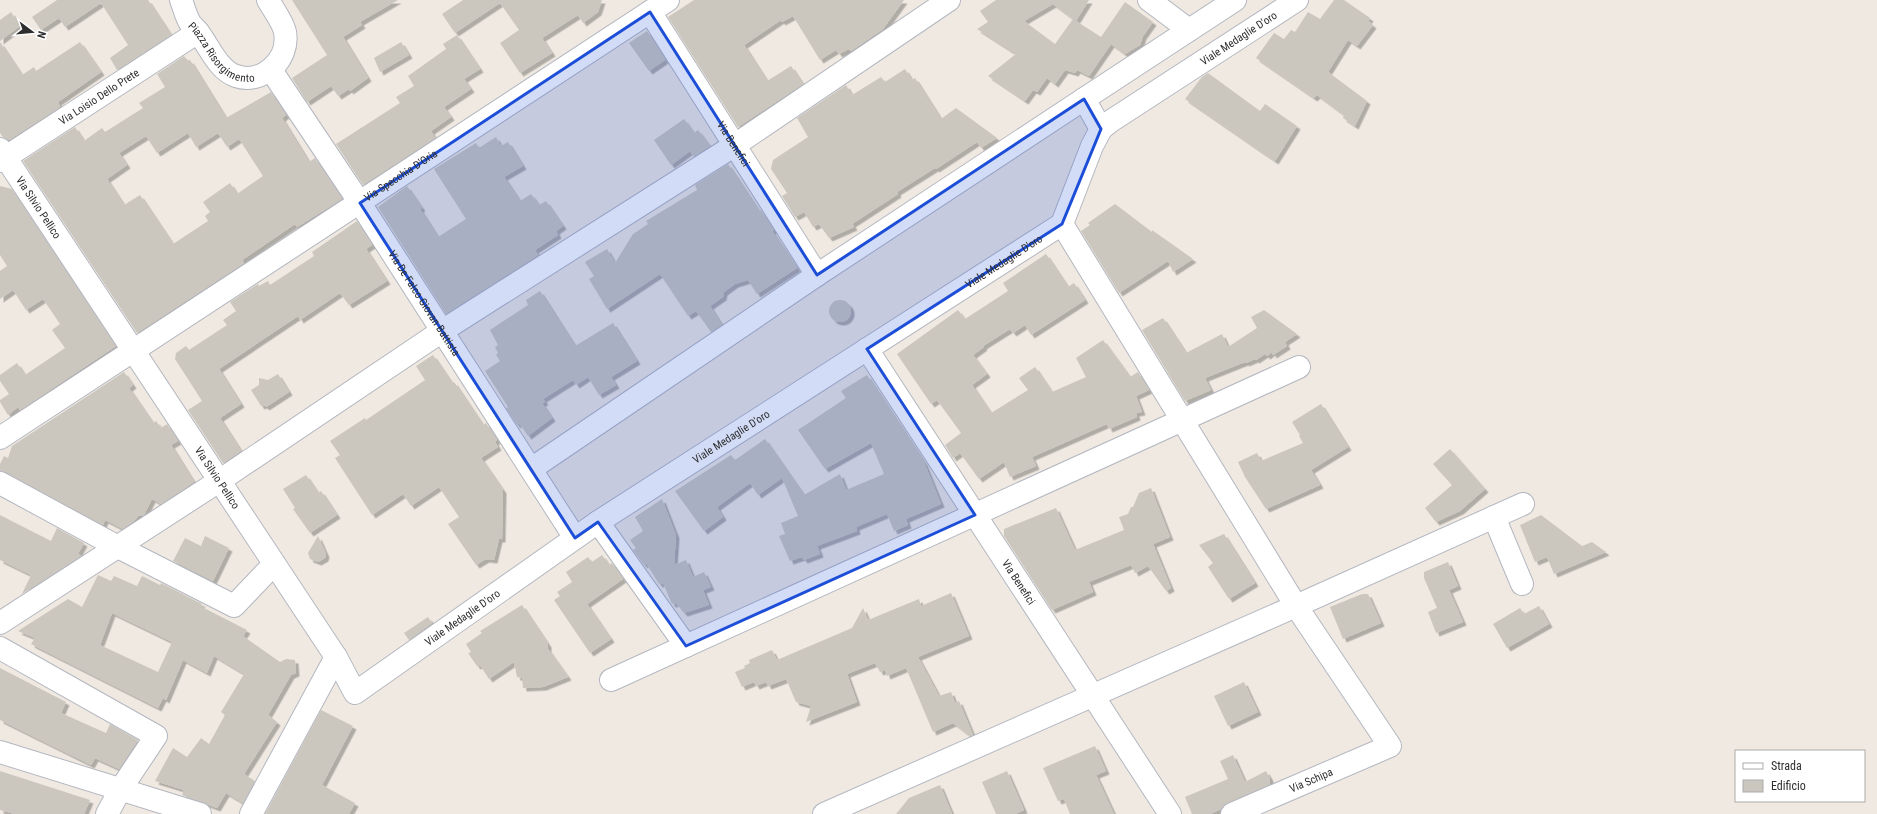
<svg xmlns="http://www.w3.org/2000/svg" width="1877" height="814" viewBox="0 0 1877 814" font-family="'Roboto Condensed',sans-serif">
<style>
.building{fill:#cbc7bf;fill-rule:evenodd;filter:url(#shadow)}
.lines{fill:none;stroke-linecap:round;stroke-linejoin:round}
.minor-casing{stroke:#b4b7c1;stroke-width:24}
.minor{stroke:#fff;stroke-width:22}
.marked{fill:#1d4ed8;fill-opacity:0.2;stroke:#1d4ed8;stroke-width:3;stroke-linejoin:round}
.labels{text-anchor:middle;stroke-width:3;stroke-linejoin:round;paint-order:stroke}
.street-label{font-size:11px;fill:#2e2e2e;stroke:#fff}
</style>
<defs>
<filter id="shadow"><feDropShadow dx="3.5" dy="3.5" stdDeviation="0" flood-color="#0004"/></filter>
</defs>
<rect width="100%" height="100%" fill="#efe9e1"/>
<!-- building -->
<g class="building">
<path d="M57 0H148L171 35 117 70 110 58 128 45 101 3 65 27 59 18 41 30 32 17Z"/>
<path d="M292 0H398L360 22 362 25 343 37 368 78 350 91 349 89 338 96 331 86 307 102 292 78 327 55Z"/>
<path d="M463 0H602L598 12 583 23 578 15 542 38 552 53 520 73 500 43 519 30 500 3 455 33 442 14Z"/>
<path d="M694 0H904L883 29 851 51 849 49 839 54 836 50 820 60 793 16 782 22 781 20 744 45 767 81 791 66 803 84 738 127 668 17Z"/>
<path d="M996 0H1089L1076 21 1101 37 1125 2 1153 22 1143 36 1140 45 1125 54 1111 44 1089 76 1077 70 1075 73 1065 70 1055 84 1047 78 1037 92 1033 90 1025 101 988 76 1016 54 977 29 988 22 980 11ZM1053 4 1073 19 1055 44 1024 21Z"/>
<path d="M1334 0H1344L1370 18 1368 21 1373 25 1357 46 1348 40 1328 72 1367 101 1355 126 1343 118 1344 115 1317 95 1314 98 1256 58 1274 33 1284 39 1291 30 1295 32 1308 12 1320 19Z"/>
<path d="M11 12 20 26 0 41V20Z"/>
<path d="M647 31 665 60 649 71 629 43Z"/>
<path d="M457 35 480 69 464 79 471 89 444 107 451 117 431 131 435 138 363 185 336 144 400 103 396 97 414 86 408 76 446 49 443 44Z"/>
<path d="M0 42 22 75 34 67 36 71 80 42 101 72 58 102 60 107 9 140 3 137 0 133Z"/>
<path d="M401 42 409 55 380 72 374 58Z"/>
<path d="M184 56 188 61 190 60 226 118 271 92 286 115 282 118 309 162 315 158 342 199 297 227 295 224 242 260 244 263 137 333 23 161 75 127 84 141 102 128 105 132 143 108 139 103 165 87 157 74ZM188 133 196 147 218 133 227 147 239 139 263 176 237 194 230 183 203 202 210 212 205 216 208 221 173 244 140 195 124 205 107 179 127 165 119 153 146 136 157 153Z"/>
<path d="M905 69 912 80 915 78 941 119 956 108 997 138 981 148 977 142 936 169 935 168 897 192 898 194 852 224 854 227 829 238 819 224 813 227 804 212 795 217 782 196 787 193 771 169 773 160 808 137 797 118 846 85 852 95 881 77 885 82Z"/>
<path d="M1208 73 1260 111 1265 104 1297 126 1275 161 1185 99 1202 77Z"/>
<path d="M684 119 694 133 698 130 710 146 694 157 690 151 671 165 654 140Z"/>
<path d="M496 137 501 146 508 142 523 166 504 177 520 201 531 194 539 205 546 201 563 226 556 231 558 235 535 250 538 255 446 314 378 207 407 186 422 208 420 209 438 237 466 219 434 169 476 143 479 148Z"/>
<path d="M728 164 759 211 761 210 774 230 772 231 797 268 757 294 748 280 735 284 724 292 723 297 710 306 722 325 711 332 696 311 688 316 660 274 607 309 589 279 594 276 585 262 607 249 615 263 633 234 648 224 646 221 697 190 695 185Z"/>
<path d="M0 186 12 189 116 346 20 410 18 407 8 415 0 402V400L9 394 0 381V375L17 363 25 375 65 348 52 330 60 324 43 299 26 310 13 290 0 299V271L7 266 0 255Z"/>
<path d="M1115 204 1152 232V230L1193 259 1173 272 1168 261 1119 293 1081 231 1090 225 1088 223Z"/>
<path d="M357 221 372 245 366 249 387 281 349 305 340 293 300 320 298 316 219 369 241 404 220 418 241 451 223 463 188 410 202 401 175 359 176 353 186 346 189 350 227 325 223 320 236 311 230 302 258 284 259 286 268 281 270 285 314 256 312 252Z"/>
<path d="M1046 254 1068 287 1074 283 1085 300 1031 335 1025 325 1013 333 1010 329 983 346 984 347 973 355 987 374 972 385 991 413 1028 390 1019 378 1035 367 1052 392 1086 377 1076 358 1103 340 1130 377 1138 372 1149 390 1136 396 1142 412 1136 413 1137 417 1109 429 1107 424 1032 457 1036 466 1010 477 1004 462 979 479 960 453 953 458 945 445 961 433 937 400 931 404 897 354 958 310 965 319 1008 291 1003 283Z"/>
<path d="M540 291 575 346 613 323 637 361 611 377 616 385 599 395 588 377 576 385 573 380 543 399 545 402 542 403 552 418 528 436 519 423 517 425 506 408 508 407 485 371 500 361 496 355 498 353 495 347 498 345 490 330 528 305 526 300Z"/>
<circle cx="840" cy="311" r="11"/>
<path d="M1264 310 1297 334 1285 342 1287 346 1273 355 1272 352 1267 356 1265 354 1256 360 1255 359 1246 363 1245 362 1205 378 1211 390 1185 401 1142 330 1163 318 1186 353 1222 334 1228 347 1257 328 1251 317Z"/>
<path d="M433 355 452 383 454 382 483 425 486 423 497 440 495 442 498 447 481 458 503 490 502 539H499L494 560 486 559 476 565 448 524 459 517 439 487 411 506 403 494 372 515 335 458 340 455 330 441 365 418 366 420 425 380 416 366Z"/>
<path d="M124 372 133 385 129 388 153 423 156 421 161 428 167 424 178 441 171 445 194 482 161 504 152 499 144 515 142 516 139 515 135 520 123 529 105 520 103 525 6 472 0 471V464L4 456 8 458 12 446Z"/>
<path d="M278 374 289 392 266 407 264 405 261 406 251 390 259 385V378L268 380Z"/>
<path d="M867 375 924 462 941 504 906 519 908 525 894 531 887 514 856 527 857 531 817 546 820 554 804 560 802 557 790 561 779 536 785 534 781 523 798 516 782 478 758 495 750 483 717 507 723 517 704 531 675 491 731 455 735 460 765 439 804 495 840 474 846 490 884 474 871 443 825 469 798 430 846 398 841 391Z"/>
<path d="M1321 404 1348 447 1311 470 1320 485 1266 509 1245 477 1238 462 1257 453 1261 461 1303 443 1299 436 1300 435 1292 422Z"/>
<path d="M1450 449 1485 489 1460 511 1436 522 1425 508 1452 485 1433 464Z"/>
<path d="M306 475 318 493 321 491 337 515 310 533 293 509 295 508 283 489Z"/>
<path d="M1151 488 1170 537 1153 544 1171 588 1166 591 1148 566 1135 573 1131 565 1089 582 1093 592 1052 610 1004 536V529L1056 508 1075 550 1124 530 1119 517 1128 514 1131 507H1133L1139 493Z"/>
<path d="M662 499 676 535 674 565 686 560 693 577 704 572 711 587 703 590 709 605 684 613 676 603 672 604 663 583 659 584 646 563 644 565 633 550 636 548 630 540 643 531 635 517Z"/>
<path d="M0 515 51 541 57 528 84 543 78 554 81 556 22 594 31 575 0 560Z"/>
<path d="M1541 515 1582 546 1592 542 1606 552 1554 574 1547 557 1535 562 1520 525Z"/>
<path d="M1224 534 1255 583 1229 599 1208 567 1213 563 1199 545Z"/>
<path d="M205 536 229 548 213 581 173 561 185 538 201 546Z"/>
<path d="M318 536 326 554 325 558 318 562 310 559 308 553Z"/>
<path d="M602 555 609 565 612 563 623 579 587 604 611 639 590 653 554 600 560 596 557 592 572 582 566 572 588 557 592 562Z"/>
<path d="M1448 562 1458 586 1449 590 1463 622 1436 633 1428 612 1437 608 1424 578V572Z"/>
<path d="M98 575 111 581 114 576 137 586 142 576 160 585 161 583 202 604 200 606 247 630 243 636 280 662 286 659 295 660 296 673 291 675 268 715 277 722 244 774 255 781 243 803 226 793 217 808 182 795 184 790 155 781 173 748 187 757 201 738 209 744 225 715 221 712 244 674 214 656 207 673 183 660 166 700 163 698 158 708 31 644 35 638 18 631 68 599 82 607ZM112 613 172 642 158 672 100 645Z"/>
<path d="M951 593 969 636 918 657 939 696 951 692 955 703 959 701 973 735 970 736 953 723 933 732 906 668 887 676 885 670 880 672 875 663 847 674 857 702 806 722 811 706 796 702 786 679 768 686 766 682 756 686 754 682 742 687 735 672 745 668 744 666 750 663 749 660 772 650 777 660 852 628 863 608 868 620 919 599 921 606Z"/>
<path d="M1362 594H1368L1381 623 1343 639 1330 607Z"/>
<path d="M522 605 548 644V649L568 677 543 687 523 688 522 678 517 677 514 662 489 679 480 665 477 666 468 653 471 652 466 644 482 633 480 631Z"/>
<path d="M1539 606 1549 624 1507 648 1493 624 1520 608 1524 614Z"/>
<path d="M428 617 432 623 409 640 404 633Z"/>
<path d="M0 668 66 702 61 713 106 733 110 724 138 740 119 769 95 758 91 765 0 720Z"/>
<path d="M1244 682 1258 712 1228 726 1214 696Z"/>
<path d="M321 710 353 726 322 785 355 803 349 814H265Z"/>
<path d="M1095 746 1106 771 1096 775 1114 814H1070L1064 799 1058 801 1043 768Z"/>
<path d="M1233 755 1245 782 1266 771 1270 778V784L1227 803 1221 809 1210 814H1192L1185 797 1228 779 1220 761Z"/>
<path d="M0 771 90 800 84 814H15L0 810Z"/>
<path d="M1007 771 1024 810 1015 814H996L982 782Z"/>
<path d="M940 785 952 814H896L909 798Z"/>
</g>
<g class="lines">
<!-- minor casing -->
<g class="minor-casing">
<g id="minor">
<path id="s1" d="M181 0C184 8 186 16 190 23 192 26 196 29 198 32 209 46 218 70 236 76 262 85 290 60 285 32 283 22 273 9 268 0"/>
<path d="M1149 0 1189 30"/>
<path id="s2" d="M650 12 817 275"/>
<path id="s3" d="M271 70 360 203 575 538"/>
<path d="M1101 129 1084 99 1235 0"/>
<path id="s4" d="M0 149 336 657 251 814"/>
<path id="s5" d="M0 161 198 32"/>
<path d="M1062 224 1296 606 1390 746 1232 814"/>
<path id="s6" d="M867 349 1170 814"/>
<path id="s7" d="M0 438 668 0"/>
<path d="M531 469 817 275 1084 99"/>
<path d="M0 483 118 547 234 606 274 564"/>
<path d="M1494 517 1522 584"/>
<path d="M598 522 686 646"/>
<path d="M0 623 219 481 442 331 735 145 949 0"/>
<path d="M0 648 156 736 120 790 107 814"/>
<path id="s8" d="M336 657 355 693 598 522 1062 224 1092 146 1101 129 1111 121 1297 0"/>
<path d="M611 680 1299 367"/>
<path d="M0 752 200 814"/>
<path d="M824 814 1296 606 1523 504"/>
</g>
</g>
<!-- minor -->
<use href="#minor" class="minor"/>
</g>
<!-- marked area -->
<path class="marked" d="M650 12 817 275 1084 99 1101 129 1062 224 867 349 975 515 686 646 598 522 575 538 360 203Z"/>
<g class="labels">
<!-- street labels -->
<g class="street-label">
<text dy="4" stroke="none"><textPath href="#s8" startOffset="1157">Viale Medaglie D'oro</textPath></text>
<text dy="4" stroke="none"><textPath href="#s1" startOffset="70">Piazza Risorgimento</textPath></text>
<text dy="4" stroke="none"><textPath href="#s5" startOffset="118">Via Loisio Dello Prete</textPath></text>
<text dy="4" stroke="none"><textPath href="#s2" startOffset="156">Via Benefici</textPath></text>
<text dy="4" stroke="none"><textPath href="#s7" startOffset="479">Via Specchia D'Oria</textPath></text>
<text dy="4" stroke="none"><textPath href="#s4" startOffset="70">Via Silvio Pellico</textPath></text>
<text dy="4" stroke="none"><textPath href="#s8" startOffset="820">Viale Medaglie D'oro</textPath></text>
<text dy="4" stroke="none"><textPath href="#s3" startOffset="279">Via De Falco Giovan Battista</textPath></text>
<text dy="4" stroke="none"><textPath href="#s8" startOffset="496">Viale Medaglie D'oro</textPath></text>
<text dy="4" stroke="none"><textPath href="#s4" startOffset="394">Via Silvio Pellico</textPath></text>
<text dy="4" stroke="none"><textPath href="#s6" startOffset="278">Via Benefici</textPath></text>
<text dy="4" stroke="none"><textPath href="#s8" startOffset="172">Viale Medaglie D'oro</textPath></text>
<text transform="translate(1311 780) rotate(-23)" y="4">Via Schipa</text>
</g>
</g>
<!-- legend -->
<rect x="1735" y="750" width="130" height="52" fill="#ffffff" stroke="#ababab"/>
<rect x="1743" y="763" width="20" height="6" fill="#ffffff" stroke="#ababab"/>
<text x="1771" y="770" font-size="12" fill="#2e2e2e">Strada</text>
<rect x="1743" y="780" width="20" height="12" fill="#cbc7bf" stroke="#ababab"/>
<text x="1771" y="790" font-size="12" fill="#2e2e2e">Edificio</text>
<!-- north arrow -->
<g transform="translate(32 32) rotate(106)" stroke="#ffffff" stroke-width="3" paint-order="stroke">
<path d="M0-3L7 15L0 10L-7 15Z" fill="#2e2e2e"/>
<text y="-6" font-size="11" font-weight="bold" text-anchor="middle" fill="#2e2e2e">N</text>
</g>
</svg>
